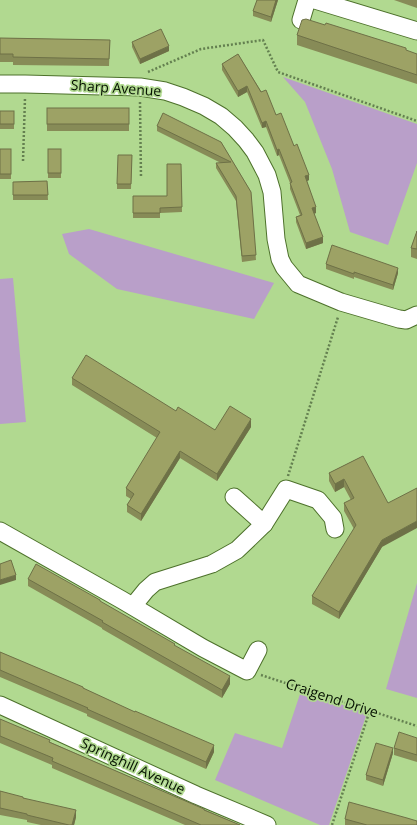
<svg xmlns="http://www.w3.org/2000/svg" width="417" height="825" viewBox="0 0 417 825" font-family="'Open Sans',sans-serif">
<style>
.green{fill:#b99fc9}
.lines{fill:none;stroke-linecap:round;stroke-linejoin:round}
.minor-casing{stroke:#4d712b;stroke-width:19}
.path{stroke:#648050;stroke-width:2.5;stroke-dasharray:2 2;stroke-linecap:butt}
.minor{stroke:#fff;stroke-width:17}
.wall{fill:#878b57}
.shaded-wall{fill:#6e7147}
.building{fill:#9da265;stroke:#6e7147}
.labels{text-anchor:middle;stroke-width:3.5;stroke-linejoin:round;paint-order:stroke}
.street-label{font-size:14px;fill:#051100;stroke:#b1d990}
</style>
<rect width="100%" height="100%" fill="#b1d990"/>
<!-- green -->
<g class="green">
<path d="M283 77 417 124V163L388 245 350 232 332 169 305 102Z"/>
<path d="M89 229 274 283 254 319 117 289 69 254 62 234Z"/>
<path d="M13 278 26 422 0 424V279Z"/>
<path d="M417 583V698L386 689Z"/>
<path d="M301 691 367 713 329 825H320L215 780 235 733 282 748Z"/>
</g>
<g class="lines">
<!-- minor casing -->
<g class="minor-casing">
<g id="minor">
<path d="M315 0 417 31"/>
<path d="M301 20 307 0"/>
<path d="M0 84H25L140 87 165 91 183 97 204 106 221 116 235 128 246 140 255 152 267 175 272 192 276 239 280 259 284 267 298 284 341 302 399 319 406 320 417 315"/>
<path d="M234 497 264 524"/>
<path d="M0 531 122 600 203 648 247 671 258 650"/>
<path d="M133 606 146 590 155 582 212 564 237 550 264 524 286 489 318 500 333 518 335 529"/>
<path d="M0 705 196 795 267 825"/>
</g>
</g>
<!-- path -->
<g class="path">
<path d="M148 72 201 49 263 40 278 72 417 121"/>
<path d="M140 102 141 178"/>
<path d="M23 161 25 98"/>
<path d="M288 476 338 317"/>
<path d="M261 675 417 726"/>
<path d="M332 825 370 710"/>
</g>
<!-- minor -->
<use href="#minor" class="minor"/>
</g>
<!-- wall -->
<g class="wall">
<path d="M257 0H278L271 22 253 16V11Z"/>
<path d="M394 0H417V8Z"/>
<path d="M297 35 406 51 417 54V84L297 45Z"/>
<path d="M0 38 110 40 109 66 13 65V62H0Z"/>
<path d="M132 42 169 51 140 64 132 47Z"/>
<path d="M238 54 276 115 294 146 309 180 307 181 316 213 314 214 323 243 306 249 296 222V217L300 215 290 189V183L279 155 277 156 266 127 262 128 247 92 238 97 222 70V64Z"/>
<rect x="47" y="108" width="82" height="23"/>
<rect x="0" y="111" width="14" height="18"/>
<path d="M157 126 221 142 251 192 256 260 242 262 236 201 216 168V163H221L157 131Z"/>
<rect x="0" y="149" width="11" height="30"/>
<rect x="48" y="149" width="13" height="29"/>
<path d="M132 155 131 189H117V184Z"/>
<path d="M181 164 182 212 160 213V218H133V196H167Z"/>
<path d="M47 181 48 200H13V182Z"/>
<path d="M417 231V259L411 257V248Z"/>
<path d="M326 264 398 273 393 290 354 277V279L326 269Z"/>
<path d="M72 378 176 411 215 430 251 427 217 481 180 458 141 521 127 512V505L131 499 126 496V488L157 438 72 385Z"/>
<path d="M363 456 382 547 339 619 312 604V596L354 529 344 511V503L351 500 344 487 335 492 329 481V473Z"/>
<path d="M28 579 100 602 175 646 230 684 222 698 102 629V628L28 586Z"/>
<path d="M0 652 83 688 214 752 206 769 132 736 87 716V714L0 677Z"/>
<path d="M0 719 50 742 240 825H185L52 768V765L0 743Z"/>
<path d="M417 738V762L394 755V748Z"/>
<path d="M393 753 383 786 366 780V775Z"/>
<path d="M0 791 23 798 76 817 74 825H41L27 822V820L0 815Z"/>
<path d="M407 818 417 825H345V819Z"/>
</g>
<!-- shaded-wall -->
<g class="shaded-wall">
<path d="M276 0H278L271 22V17Z"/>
<path d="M169 46V51L140 64V59Z"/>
<path d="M247 86V92L238 97V91Z"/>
<path d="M266 121V127L262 128V123Z"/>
<path d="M279 149V155L277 156V150Z"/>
<path d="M309 175V180L305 182V176Z"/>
<path d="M316 207V213L312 214V208Z"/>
<path d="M323 237V243L306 249V243Z"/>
<path d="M398 268V273L393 290V285Z"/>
<path d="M251 419V427L217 481V474Z"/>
<path d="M180 451V458L141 521V514Z"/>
<path d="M344 479V487L335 492V484Z"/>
<path d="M417 521V528L382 547 339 619V612L382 540Z"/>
<path d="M16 575V580L0 585V580Z"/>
<path d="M230 676V684L222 698V690Z"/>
<path d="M214 745V752L206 769V762Z"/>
<path d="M393 748V753L383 786V780Z"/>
<path d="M76 810V817L74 825H72Z"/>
</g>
<!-- building -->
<g class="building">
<path d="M257 0H276L271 17 253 11Z"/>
<path d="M306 19 325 25 326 23 406 48V50L417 54V75L297 35 302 20Z"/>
<path d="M161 29 169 46 140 59 132 42Z"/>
<path d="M0 38 110 40 109 59 13 57V54H0Z"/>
<path d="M238 54 261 92 266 90 276 115 281 113 294 146 297 144 309 175 305 176 316 207 312 208 323 237 306 243 296 217 302 215 290 183 292 182 279 149 277 150 266 121 262 123 247 86 238 91 222 64Z"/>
<rect x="47" y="108" width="82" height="16"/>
<rect x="0" y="111" width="14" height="13"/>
<path d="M163 113 221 142 251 192 256 255 242 256 236 196 216 163 231 162 157 126Z"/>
<rect x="0" y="149" width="11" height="25"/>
<rect x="48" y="149" width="13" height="24"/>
<path d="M118 155H132L131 184H117Z"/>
<path d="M167 164H181L182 207 160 208V213H133V196H167Z"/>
<path d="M47 181 48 195H13V182Z"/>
<path d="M417 231V249L411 248Z"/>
<path d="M332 245 398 268 393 285 354 272V274L326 264Z"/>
<path d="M86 355 176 411 178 407 215 430 230 406 251 419 217 474 180 451 141 514 127 505 134 494 126 488 160 432 72 378Z"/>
<path d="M363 456 388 503 417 488V521L382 540 339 612 312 596 356 525 344 503 354 498 344 479 335 484 329 473Z"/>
<path d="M11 560 16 575 0 580V564Z"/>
<path d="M36 564 100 600V601L175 644 174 645 230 676 222 690 102 622 103 621 28 579Z"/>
<path d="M0 652 83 687V688L135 712V711L214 745 206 762 132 729 87 709 88 708 0 670Z"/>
<path d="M0 719 50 740 49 742 204 809V810L240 825H201L52 761 53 758 0 736Z"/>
<path d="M399 732 417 738V755L394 748Z"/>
<path d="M376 743 393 748 383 780 366 775Z"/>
<path d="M0 791 23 797V798L76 810 72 825H69L27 815V814L0 808Z"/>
<path d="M349 802 407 818 417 821V825H367L345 819Z"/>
</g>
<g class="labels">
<!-- street labels -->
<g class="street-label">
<text transform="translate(116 88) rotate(4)" y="5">Sharp Avenue</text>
<text transform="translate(332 698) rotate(18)" y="5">Craigend Drive</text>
<text transform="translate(133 766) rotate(25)" y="5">Springhill Avenue</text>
</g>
</g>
</svg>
